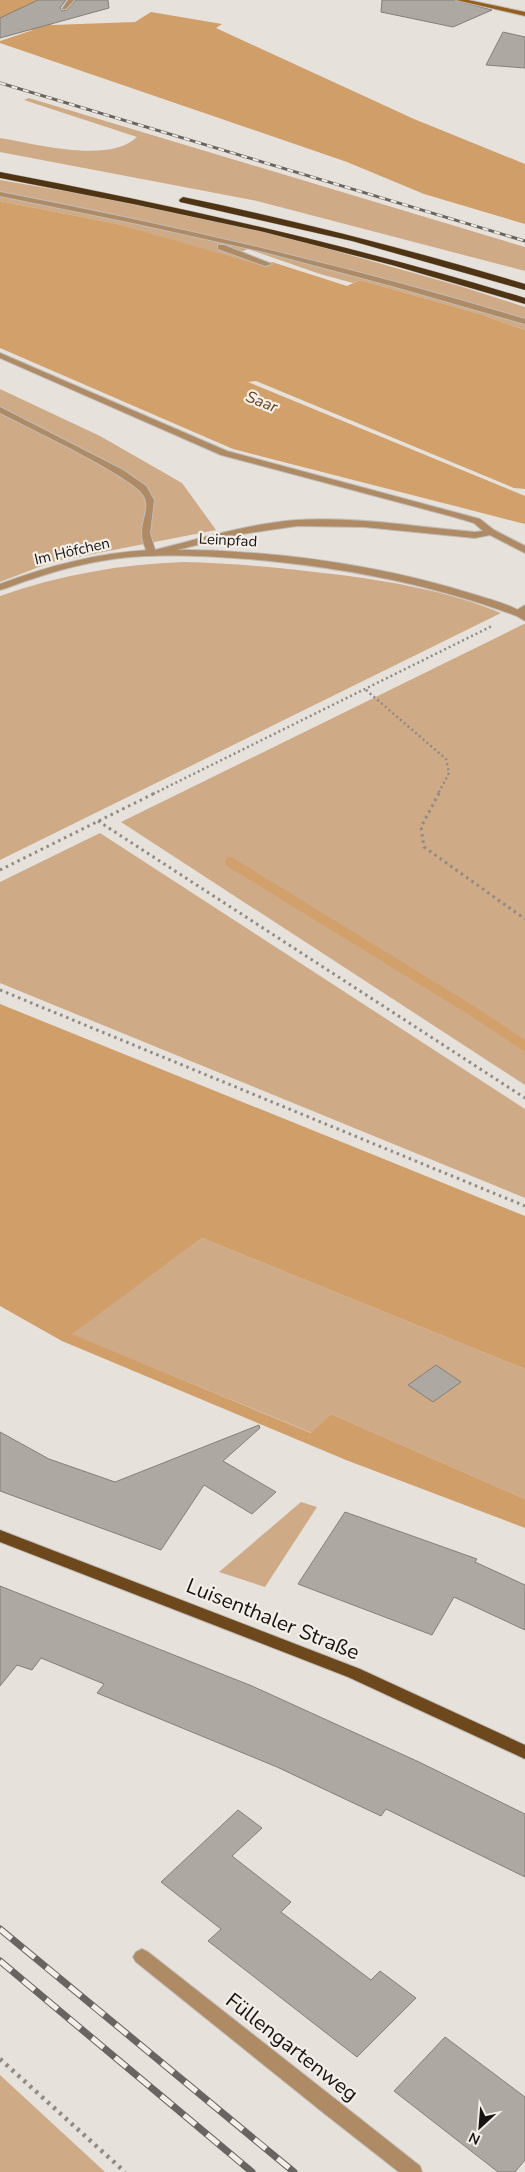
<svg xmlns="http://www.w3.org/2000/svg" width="525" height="2172" viewBox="0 0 525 2172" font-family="'Nunito Sans',sans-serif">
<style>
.green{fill:#ceab86}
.forest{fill:#d09e69}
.water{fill:#d2a06b}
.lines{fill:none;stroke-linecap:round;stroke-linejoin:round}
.stream{stroke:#d2a06b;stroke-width:10}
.building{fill:#aea8a3;stroke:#847f79}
.lane-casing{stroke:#c1bcb7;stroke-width:2}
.street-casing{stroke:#c1bcb7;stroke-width:2}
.secondary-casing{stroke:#c1bcb7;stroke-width:2}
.primary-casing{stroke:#c1bcb7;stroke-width:2}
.highway-casing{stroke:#c1bcb7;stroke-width:1}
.path-far2{stroke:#8f8a86;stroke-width:2.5;stroke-dasharray:2 3;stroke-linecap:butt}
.path-far1{stroke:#8f8a86;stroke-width:3;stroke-dasharray:2.5 4;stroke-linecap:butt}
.path{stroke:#8f8a86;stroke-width:4.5;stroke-dasharray:3 5;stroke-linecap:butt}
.lane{fill:#ae8a65;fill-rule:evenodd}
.street{fill:#ae8a65;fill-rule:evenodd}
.secondary{fill:#935f1e;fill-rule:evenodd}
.primary{fill:#6d481c;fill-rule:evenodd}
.highway{fill:#4f3414;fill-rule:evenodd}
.rail-far1-casing{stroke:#686461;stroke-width:3}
.rail-casing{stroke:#686461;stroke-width:7}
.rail-far1{stroke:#f4eee8;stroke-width:2;stroke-dasharray:6;stroke-linecap:butt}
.rail{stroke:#f4eee8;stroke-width:5;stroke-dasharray:15;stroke-linecap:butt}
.labels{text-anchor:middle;stroke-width:4.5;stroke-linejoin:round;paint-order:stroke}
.far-street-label{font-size:15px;fill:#161412;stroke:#f4eee8}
.far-water-label{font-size:16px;font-style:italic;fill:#644219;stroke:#f4eee8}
.near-street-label{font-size:21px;fill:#161412;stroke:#f4eee8}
</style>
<rect width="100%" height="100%" fill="#e7e1db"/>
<!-- green -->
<g class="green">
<path d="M29 98 525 247V271L257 201 0 152V138C36 144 109 164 137 137L24 100Z"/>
<path d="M0 180 88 195 276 234 463 287 525 307V330L480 314 360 280 353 283 320 274 248 249 235 254 264 265 249 263 118 224 0 201Z"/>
<path d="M0 389 100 436 182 483 216 530 52 562 0 582Z"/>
<path d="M184 562C234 563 283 568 332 574 390 581 448 591 501 613L0 860V596C60 575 121 564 184 562Z"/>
<path d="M524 624H525V1085L121 822Z"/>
<path d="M100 833 525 1109V1198L0 983V882Z"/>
<path d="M202 1238 525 1369V1499L331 1414 312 1433 71 1334Z"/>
<path d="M301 1502 317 1507 265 1587 219 1572Z"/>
<path d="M0 2075 105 2172H0Z"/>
</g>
<!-- forest -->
<g class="forest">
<path d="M0 0H56L43 17 52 25 135 22 151 12 222 24 216 28 414 119 525 164V224L424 194 347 162 0 43V41L33 30 0 20Z"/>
<path d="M0 1004 525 1216V1369L202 1238 72 1334 311 1433 331 1414 525 1499V1528L346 1460 62 1341 0 1306Z"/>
</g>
<!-- water -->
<path class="water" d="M0 201 118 224 249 262 264 265 272 262 347 286 360 280 480 314 525 330V489L514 488 256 381 248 382 525 496V524L233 449 0 348Z"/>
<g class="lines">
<!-- stream -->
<path class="stream" d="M230 862 474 1012 525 1046"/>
</g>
<!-- building -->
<g class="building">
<path d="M38 0H66L60 8 62 11 67 10 76 0H108L109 8 0 38V18Z"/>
<path d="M382 0H454L492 10 453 27 381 12Z"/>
<path d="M503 32 525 37V68L486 65Z"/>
<path d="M436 1365 461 1382 433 1402 408 1385Z"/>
<path d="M259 1425 260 1428 223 1461 276 1492 252 1514 204 1485 161 1550 0 1491V1432L49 1459 115 1482Z"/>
<path d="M345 1512 477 1559 475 1562 525 1585V1630L454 1597 432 1635 298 1584Z"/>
<path d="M0 1586 252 1686 419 1762 525 1814V1877L386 1809 381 1816 277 1767 97 1693 104 1684 41 1658 32 1670 17 1665 0 1686Z"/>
<path d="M238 1810 262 1828 232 1856 291 1902 281 1912 371 1980 380 1971 416 1998 357 2057 208 1941 221 1929 161 1882Z"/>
<path d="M445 2037 525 2097V2160L515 2172H498L394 2091Z"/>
</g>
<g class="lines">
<!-- lane casing -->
<g class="lane-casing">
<g id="lane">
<path d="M0 192C177 226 352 267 525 319V324L392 286 264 252 133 223 0 196Z"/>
<path d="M218 245H224L272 264 265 266 218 249Z"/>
<path d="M0 353 227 451 480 519 494 530 525 546V553L490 535 475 538 364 527 297 526 242 534 152 556 149 555C132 528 153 513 144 496 134 477 25 426 0 413V407L123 470 146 486 154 500 150 533 155 550C202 538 248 524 296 520 356 516 416 527 475 532L483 531 474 523 454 517 221 455 0 358Z"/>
<path d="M525 605V621L512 613Z"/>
<path d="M142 1949 148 1952 339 2102 341 2108 339 2114 332 2116 325 2114 136 1962 133 1957 136 1952Z"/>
</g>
</g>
<!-- street casing -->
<g class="street-casing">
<g id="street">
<path d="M68 0H74L66 9H62Z"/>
<path d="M149 550C258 548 372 562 476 595 488 599 513 605 522 613L517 616 514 615C428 583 340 567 248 559 204 556 157 553 113 559 85 563 58 570 32 579 21 582 11 587 0 590V584C48 566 97 553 149 550Z"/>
<path d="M332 2100 339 2102 420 2166 422 2172H399L325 2114 323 2108 325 2102Z"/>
</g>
</g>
<!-- secondary casing -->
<g class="secondary-casing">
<path id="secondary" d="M456 0H468L525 12V16Z"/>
</g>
<!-- primary casing -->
<g class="primary-casing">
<path id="primary" d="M0 1530 360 1669 525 1745V1759L348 1677 0 1542Z"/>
</g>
<!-- highway casing -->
<g class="highway-casing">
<g id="highway">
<path d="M0 172C177 206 352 245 525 298V304L392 265 264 232 133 204 0 178Z"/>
<path d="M183 197C298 221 412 250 525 284V290L352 241 180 202 179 200Z"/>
</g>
</g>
<!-- path-far2 -->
<g class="path-far2">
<path d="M366 690 446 759 449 773 438 794"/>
<path d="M153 794 492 626"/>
</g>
<!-- path-far1 -->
<g class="path-far1">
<path d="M439 793 421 827 424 847 525 919"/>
<path d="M98 821 525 1098"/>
<path d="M0 870 155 793"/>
<path d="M0 990 525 1206"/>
</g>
<!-- path -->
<path class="path" d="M0 2059 125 2172"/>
<!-- lane -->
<use href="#lane" class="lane"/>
<!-- street -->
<use href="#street" class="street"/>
<!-- secondary -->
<use href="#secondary" class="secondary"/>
<!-- primary -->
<use href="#primary" class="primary"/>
<!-- highway -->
<use href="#highway" class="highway"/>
<!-- rail-far1 casing -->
<g class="rail-far1-casing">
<path id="rail-far1" d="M0 83 525 241"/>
</g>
<!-- rail casing -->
<g class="rail-casing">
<g id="rail">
<path d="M0 1929 294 2172"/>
<path d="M0 1961 252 2172"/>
</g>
</g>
<!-- rail-far1 -->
<use href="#rail-far1" class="rail-far1"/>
<!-- rail -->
<use href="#rail" class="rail"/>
</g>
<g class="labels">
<!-- far-street labels -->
<g class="far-street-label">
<text transform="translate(228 540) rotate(3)" y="5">Leinpfad</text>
<text transform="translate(72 551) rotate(-13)" y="5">Im Höfchen</text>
</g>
<!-- far-water labels -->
<g class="far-water-label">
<text transform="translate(262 401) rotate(22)" y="6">Saar</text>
</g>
<!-- near-street labels -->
<g class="near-street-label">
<text transform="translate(273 1619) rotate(22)" y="7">Luisenthaler Straße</text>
<text transform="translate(292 2047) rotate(38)" y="7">Füllengartenweg</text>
</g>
</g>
<!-- north arrow -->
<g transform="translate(480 2127) rotate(206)" stroke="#f4eee8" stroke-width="4" paint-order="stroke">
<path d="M0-4L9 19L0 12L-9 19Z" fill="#161412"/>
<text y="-8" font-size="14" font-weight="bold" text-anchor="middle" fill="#161412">N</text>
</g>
</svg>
